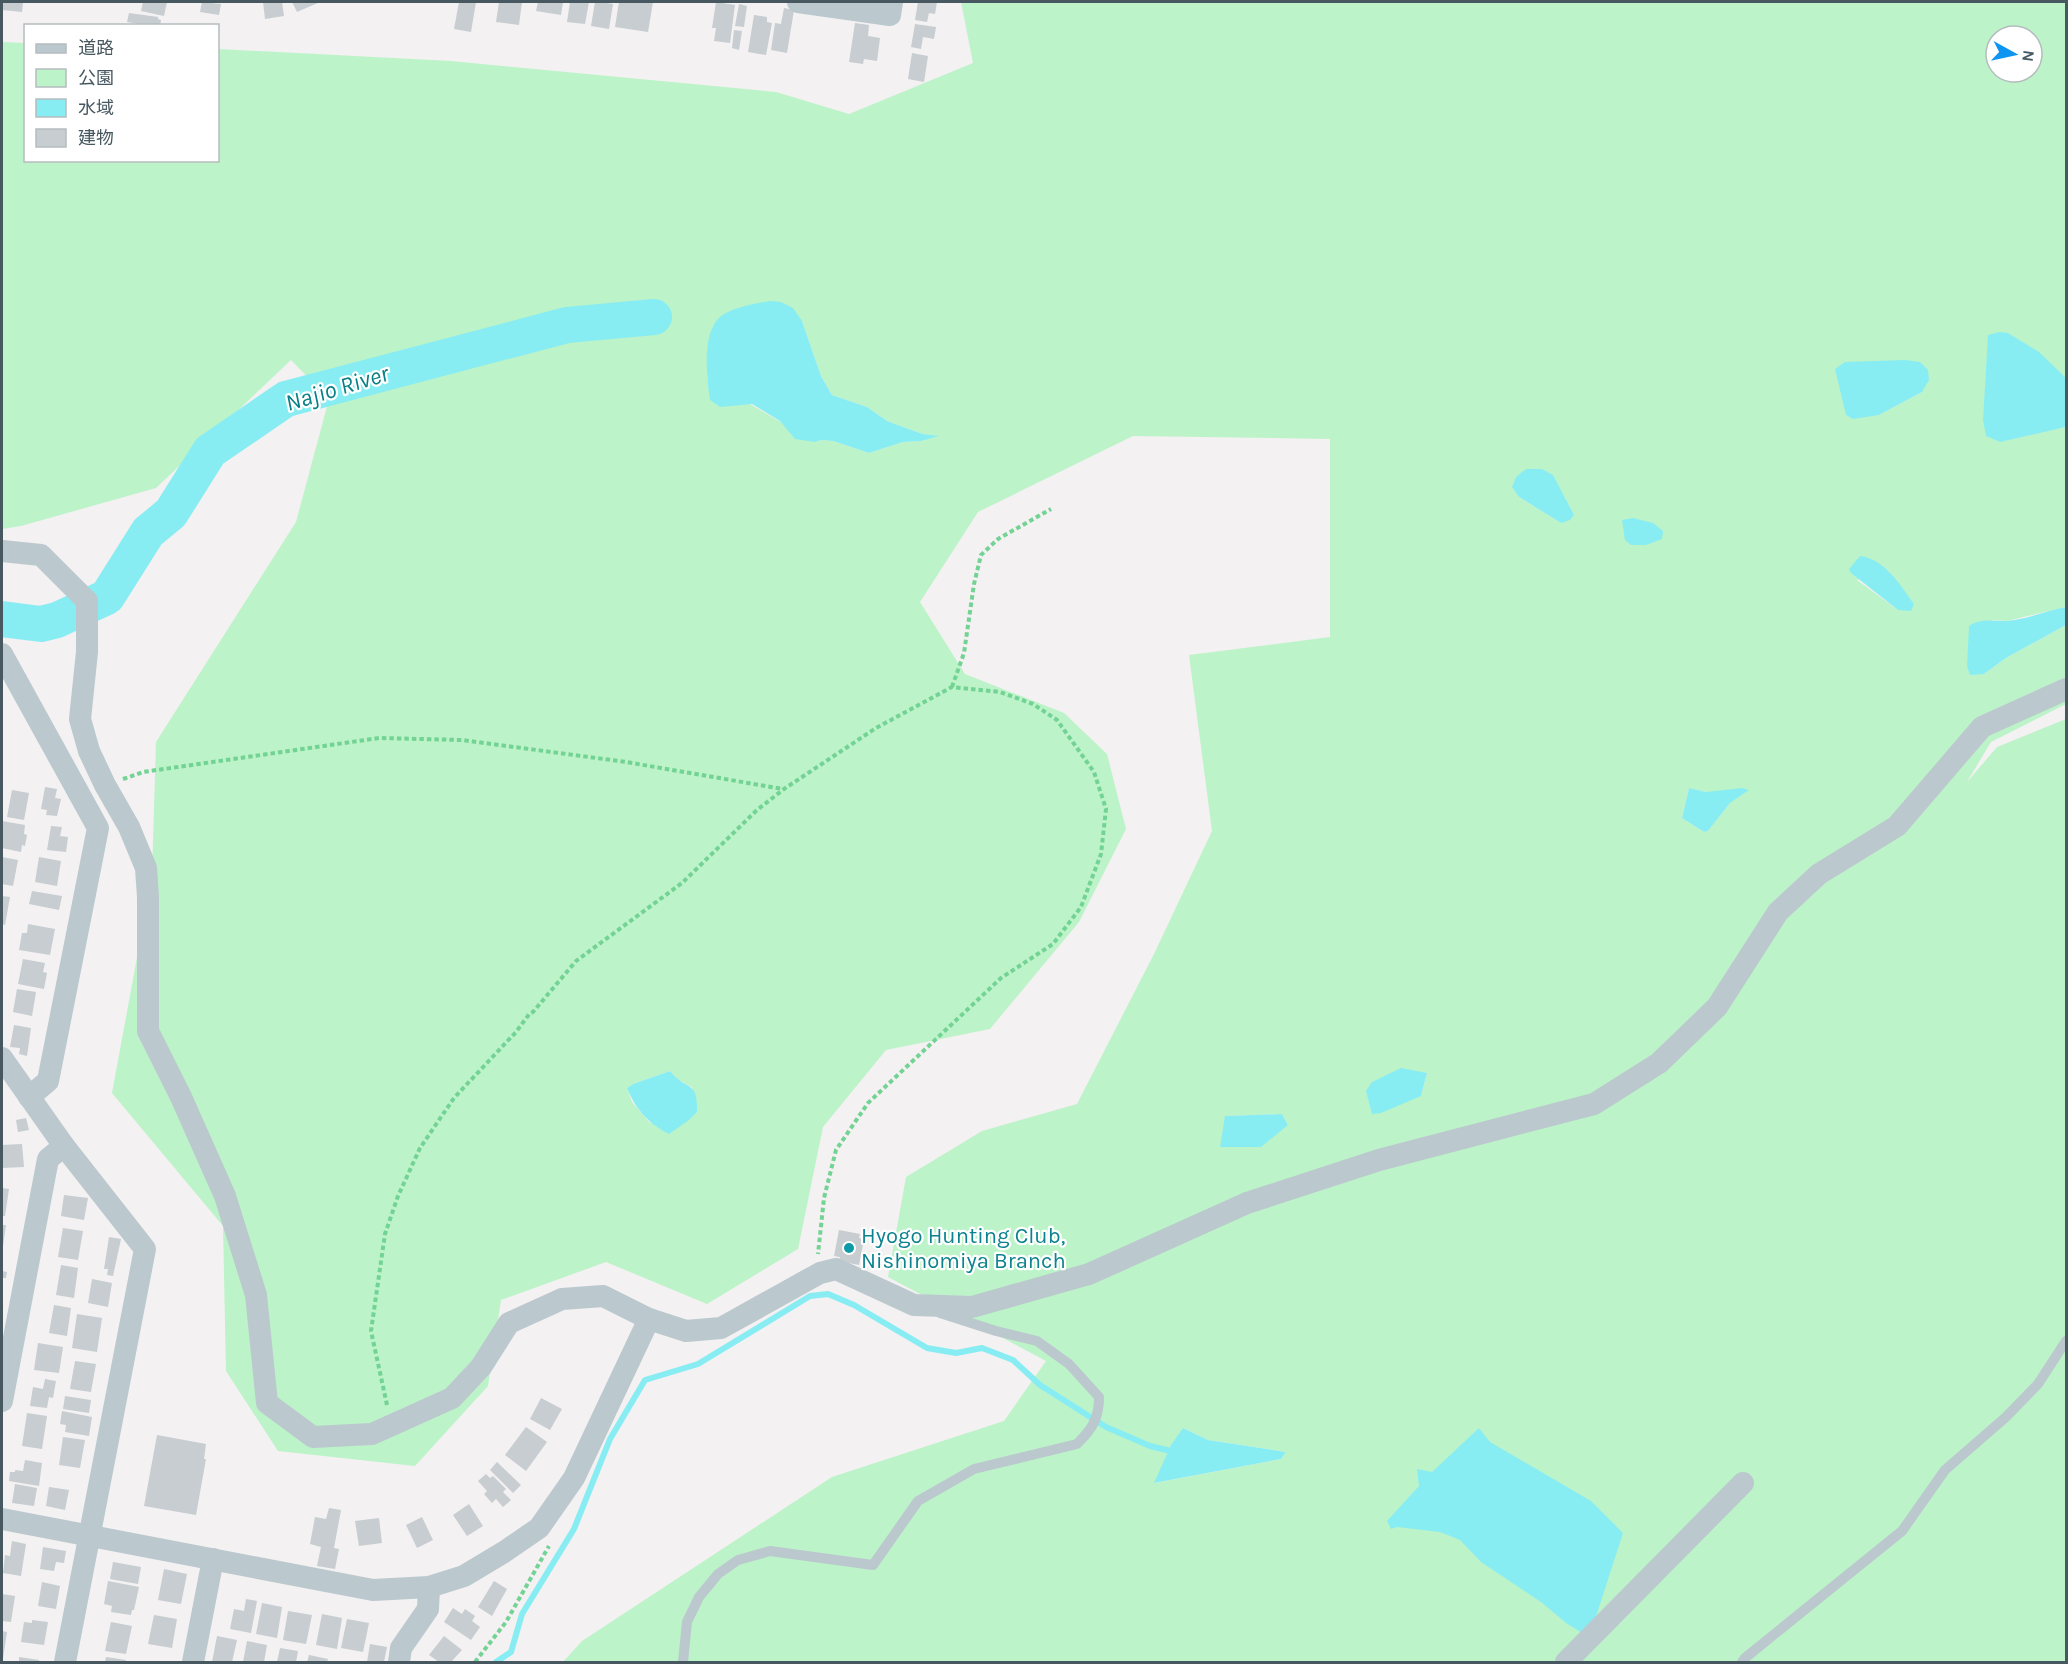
<svg xmlns="http://www.w3.org/2000/svg" width="2068" height="1664" viewBox="0 0 2068 1664" font-family="Karla,'Noto Sans JP',sans-serif">
<style>
.green{fill:#bdf3c9;fill-rule:evenodd}
.water{fill:#88edf2}
.lines{fill:none;stroke-linecap:round;stroke-linejoin:round}
.stream{stroke:#88edf2;stroke-width:6}
.river{stroke:#88edf2;stroke-width:36}
.building{fill:#c7cdd0}
.path{stroke:#73d394;stroke-width:4;stroke-dasharray:4.5 3;stroke-linecap:butt}
.lane{stroke:#bbc8ce;stroke-width:10}
.street{stroke:#bbc8ce;stroke-width:22}
.culture-dot{fill:#0f9aa8;stroke:#fff;stroke-width:2}
.labels{text-anchor:middle;stroke-width:4.5;stroke-linejoin:round;paint-order:stroke}
.culture-label{font-size:22px;fill:#0d838f;stroke:#fff;text-anchor:start}
.water-label{font-size:24px;font-style:italic;fill:#077f85;stroke:#fff}
</style>
<rect width="100%" height="100%" fill="#f3f1f1"/>
<!-- green -->
<path class="green" d="M961 2H2066V378L2063 376 2042 432 2066 427V607L2007 621 1992 620 1984 674 2006 658 2066 625V704L1991 742 1967 782 1997 747 2066 719V1662H563L582 1641 832 1477 1004 1421 1046 1361 888 1277 906 1177 982 1131 1077 1104 1154 954 1212 831 1189 655 1330 637V439L1133 436 978 512 920 602 965 674 1064 713 1107 754 1126 829 1079 922 990 1029 886 1050 823 1127 798 1249 707 1304 606 1262 501 1300 488 1386 415 1466 278 1451 226 1371 223 1226 112 1093 152 876 156 742 296 522 329 399 291 360 156 488 21 526 2 529V42L25 43 26 160H218V49L451 61 776 92 849 114 973 63ZM1996 36H2032V72H1996ZM802 321 821 376 832 395 867 407 887 421 903 427 923 434 937 436 921 441 903 442 869 453 833 441 821 440 815 442 707 379V349L713 326ZM1922 392 1879 415H1846ZM1519 497 1566 498 1561 523ZM1888 571 1914 604 1898 610 1857 580ZM1689 788 1706 792 1730 803 1708 831 1704 832 1682 818ZM670 1071 677 1079 693 1088 650 1123 632 1102 627 1088 633 1084ZM1415 1072 1427 1073 1421 1096ZM1282 1114 1288 1125 1225 1116ZM1183 1428 1208 1440 1286 1452 1281 1459 1155 1483Z"/>
<!-- water -->
<g class="water">
<path d="M770 301 781 302 793 308 802 321 821 376 832 395 867 407 887 421 903 427 923 434 939 436 921 441 903 442 869 453 833 441 821 440 815 442 795 439 780 421 752 404 720 407 710 400C707 379 701 333 720 317 733 307 754 304 770 301Z"/>
<path d="M2000 332 2008 333 2039 352 2066 378V427L2000 442 1986 436 1983 420 1988 335Z"/>
<path d="M1905 360 1920 362 1928 370 1929 380 1922 392 1879 415 1853 419 1846 415 1835 369 1845 362Z"/>
<path d="M1526 469H1542L1553 475 1574 515 1570 520 1561 523 1519 497 1512 487 1516 477Z"/>
<path d="M1633 518 1653 523 1663 531 1662 539 1646 545H1631L1625 540 1622 520Z"/>
<path d="M1860 556C1885 559 1900 585 1914 604L1911 611 1898 610 1851 573 1849 569Z"/>
<path d="M2066 607V625L2006 658 1984 674 1970 675 1967 666 1969 626C1980 618 1993 621 2006 621 2026 620 2047 610 2066 607Z"/>
<path d="M1689 788 1706 792 1742 788 1749 790 1730 803 1708 831 1704 832 1682 818Z"/>
<path d="M1401 1068 1427 1073 1421 1096 1381 1113 1372 1114 1366 1091 1372 1082Z"/>
<path d="M670 1071C687 1092 698 1079 697 1112L689 1120 669 1134C648 1123 636 1110 627 1088L633 1084Z"/>
<path d="M1282 1114 1288 1125 1261 1147H1220L1225 1116Z"/>
<path d="M1183 1428 1208 1440 1286 1452 1281 1459 1154 1483 1171 1445Z"/>
<path d="M1479 1428 1490 1442 1591 1501 1623 1533 1592 1629 1584 1634 1566 1623 1541 1602 1481 1562 1460 1540 1440 1532 1397 1527 1391 1529 1387 1521 1419 1486 1417 1469 1432 1472Z"/>
</g>
<g class="lines">
<!-- stream -->
<path class="stream" d="M496 1662 511 1652 522 1614 574 1529 610 1439 645 1380 698 1364 810 1296 828 1294 854 1305 927 1348 956 1353 982 1348 1013 1360 1040 1385 1106 1427 1150 1446 1175 1452"/>
<!-- river -->
<path class="river" d="M2 619 41 624 57 620 107 597 148 532 171 513 210 451 286 399 567 325 654 317"/>
</g>
<!-- building -->
<g class="building">
<path d="M3 2H23L22 12 2 10Z"/>
<path d="M143 2H167L164 16 141 11Z"/>
<path d="M202 2 221 4 219 15 200 12Z"/>
<path d="M263 2H282L284 16 265 19Z"/>
<path d="M292 2H320L297 12Z"/>
<path d="M459 2H476L471 32 454 29Z"/>
<path d="M499 2H522L519 25 496 22Z"/>
<path d="M538 2H563L561 15 536 11Z"/>
<path d="M570 2H589L585 24 567 22Z"/>
<path d="M595 2H607V3L613 4 609 29 591 26Z"/>
<path d="M619 2H653L648 32 615 27Z"/>
<path d="M716 2 735 5 730 43 714 41 716 28H712Z"/>
<path d="M918 2H937L935 14 929 13 927 22 915 20Z"/>
<path d="M739 4 747 6 744 27 735 26Z"/>
<path d="M784 8 794 10 787 53 771 50 775 23 781 24Z"/>
<path d="M129 13 158 17V19L161 20 160 26H139V24L127 22Z"/>
<path d="M754 15 767 17V22L772 23 766 55 748 52Z"/>
<path d="M855 23 869 25 868 36 880 38 877 61 864 59 863 64 849 62Z"/>
<path d="M915 24 936 27 934 39 923 37 921 49 911 47Z"/>
<path d="M734 30 742 31 739 50 732 48Z"/>
<path d="M912 53 928 56 924 82 908 79Z"/>
<path d="M45 787 57 789 55 798 61 799 57 816 46 815 47 810 41 809Z"/>
<path d="M12 790 29 793 24 820 7 817Z"/>
<path d="M2 821 25 825 24 834 27 835 25 846 22 845 21 852 2 848Z"/>
<path d="M51 826 62 827 60 836 68 837 66 852 47 850Z"/>
<path d="M2 857 18 860 13 886 2 884Z"/>
<path d="M39 857 61 861 57 886 35 882Z"/>
<path d="M32 891 62 896 59 910 29 904Z"/>
<path d="M2 896 10 897 5 925 2 924Z"/>
<path d="M28 924 55 929 50 955 19 950 22 933H27Z"/>
<path d="M23 959 45 963 43 972 47 973 44 989 18 984Z"/>
<path d="M17 989 36 992 32 1016 13 1012Z"/>
<path d="M14 1025 31 1028 27 1056 19 1054 20 1048 10 1047Z"/>
<path d="M26 1118 29 1130 18 1132 16 1120Z"/>
<path d="M22 1144 24 1167 2 1168V1145Z"/>
<path d="M2 1188 9 1189 5 1216H2Z"/>
<path d="M64 1195 88 1198 84 1220 61 1216Z"/>
<path d="M2 1225H6L3 1246H2Z"/>
<path d="M63 1228 83 1231 78 1260 58 1257Z"/>
<path d="M839 1230 860 1234 859 1238 864 1239 859 1265 839 1261 840 1257 834 1256Z"/>
<path d="M109 1237 121 1239 113 1276 107 1275 108 1269H104Z"/>
<path d="M61 1265 78 1268 74 1298 56 1295Z"/>
<path d="M2 1271 7 1272 6 1278H2Z"/>
<path d="M92 1279 112 1283 108 1307 88 1303Z"/>
<path d="M54 1305 71 1308 67 1336 49 1333Z"/>
<path d="M77 1314 102 1318 97 1352 72 1348Z"/>
<path d="M38 1343 63 1347 59 1373 34 1370Z"/>
<path d="M75 1361 96 1364 91 1392 70 1389Z"/>
<path d="M45 1379 56 1381 53 1398 49 1397 47 1408 30 1406 33 1387 43 1389Z"/>
<path d="M65 1396 91 1400 89 1413 63 1409Z"/>
<path d="M541 1398 562 1409 550 1430 530 1419Z"/>
<path d="M62 1411 92 1417 89 1436 65 1432 66 1425 60 1424Z"/>
<path d="M27 1413 47 1416 42 1449 22 1446Z"/>
<path d="M526 1427 547 1442 526 1471 505 1455Z"/>
<path d="M157 1435 206 1444 204 1459H206L196 1515 144 1506Z"/>
<path d="M63 1437 85 1440 80 1468 59 1465Z"/>
<path d="M25 1460 42 1463 39 1486 9 1481 10 1472H15V1470L23 1471Z"/>
<path d="M497 1462 521 1485 513 1493 490 1470Z"/>
<path d="M486 1474 490 1478 493 1476 506 1489 503 1492 511 1500 503 1507 496 1499 492 1503 484 1494 487 1491 478 1481Z"/>
<path d="M15 1484 37 1488 34 1506 12 1503Z"/>
<path d="M49 1487 69 1490 65 1510 46 1506Z"/>
<path d="M469 1504 483 1526 467 1536 453 1515Z"/>
<path d="M329 1508 341 1510 334 1548 339 1549 335 1569 317 1566 321 1547 310 1544 315 1517 326 1519Z"/>
<path d="M422 1517 433 1540 417 1548 406 1525Z"/>
<path d="M379 1518 382 1543 359 1546 355 1521Z"/>
<path d="M12 1541 26 1544 21 1576 3 1573 5 1555 10 1556Z"/>
<path d="M43 1547 66 1551 64 1563 56 1562 54 1571 40 1569Z"/>
<path d="M113 1562 141 1567 138 1584 110 1579Z"/>
<path d="M164 1569 187 1574 181 1604 158 1600Z"/>
<path d="M108 1581 139 1587 134 1610H132L131 1615 111 1612 112 1606 104 1604Z"/>
<path d="M494 1581 507 1589 492 1616 478 1607Z"/>
<path d="M42 1582 60 1586 56 1609 38 1606Z"/>
<path d="M2 1594 15 1596 11 1622 2 1621Z"/>
<path d="M246 1599 257 1601 251 1633 230 1629 234 1609 244 1611Z"/>
<path d="M262 1603 282 1607 277 1638 256 1634Z"/>
<path d="M453 1608 462 1614 465 1609 475 1616 472 1621 480 1627 471 1640 444 1622Z"/>
<path d="M288 1611 312 1615 306 1644 283 1640Z"/>
<path d="M322 1614 342 1618 337 1649 316 1645Z"/>
<path d="M154 1615 177 1619 172 1648 148 1644Z"/>
<path d="M347 1619 369 1623 363 1652 341 1648Z"/>
<path d="M32 1620 48 1622 44 1645 21 1642 24 1622 32 1623Z"/>
<path d="M111 1622 132 1626 126 1654 105 1651Z"/>
<path d="M2 1631 7 1632 3 1658H2Z"/>
<path d="M217 1636 237 1640 232 1662H212Z"/>
<path d="M444 1636 462 1650 451 1662H439L429 1655Z"/>
<path d="M247 1641 267 1645 264 1662H243Z"/>
<path d="M370 1644 387 1647 384 1662H367Z"/>
<path d="M280 1648 298 1651 296 1662H277Z"/>
<path d="M309 1655 328 1659 327 1662H307Z"/>
<path d="M19 1657 39 1660V1662H19Z"/>
<path d="M106 1657 126 1660 125 1662H105Z"/>
</g>
<g class="lines">
<!-- path -->
<g class="path">
<path d="M952 687 964 653 974 584 981 555 998 539 1051 509"/>
<path d="M123 779 143 772 379 738 462 740 626 762 783 789"/>
<path d="M387 1405 371 1331 385 1234 398 1196 420 1148 454 1098 516 1032 530 1013 533 1012 576 961 682 883 757 810 784 789 876 728 952 687 1000 692 1033 704 1057 720 1094 772 1106 809 1101 854 1081 907 1053 944 1001 978 868 1103 836 1150 824 1198 818 1254"/>
<path d="M475 1662 506 1622 549 1546"/>
</g>
<!-- lane -->
<g class="lane">
<path d="M683 1662 687 1622 699 1597 718 1574 738 1560 770 1551 873 1565 918 1501 974 1469 1077 1444C1092 1429 1099 1419 1099 1397L1069 1364 1037 1341 996 1331 940 1313"/>
<path d="M1742 1662 1745 1658 1902 1531 1945 1470 2006 1417 2038 1384 2066 1341"/>
</g>
<!-- street -->
<g class="street">
<path d="M798 2 890 15 892 2"/>
<path d="M2 551 41 555 87 601V652L80 719 89 751 105 785 129 827 146 868 148 897V1031L181 1097 225 1196 256 1295 267 1403 313 1437 372 1434 452 1398 481 1367 509 1323 562 1299 603 1296 649 1319 686 1331 721 1328 820 1273 836 1269 914 1305 972 1307 1089 1274 1247 1203 1379 1160 1594 1104 1659 1063 1717 1007 1778 912 1819 874 1897 826 1982 727 2066 689"/>
<path d="M2 654 98 828 48 1081 29 1097"/>
<path d="M2 1058 64 1146 145 1249 65 1662"/>
<path d="M2 1401 48 1159 64 1146"/>
<path d="M2 1519 373 1590 429 1587 464 1576 504 1552 539 1528 574 1478 649 1319"/>
<path d="M193 1662 213 1559"/>
<path d="M399 1662 401 1648 428 1609 429 1587"/>
<path d="M1566 1662 1743 1483"/>
</g>
</g>
<!-- markers -->
<circle class="culture-dot" cx="849" cy="1248" r="6"/>
<g class="labels">
<!-- culture labels -->
<g class="culture-label">
<text x="861" y="1243">Hyogo Hunting Club,<tspan x="861" dy="25">Nishinomiya Branch</tspan></text>
</g>
<!-- water labels -->
<g class="water-label">
<text transform="translate(337 388) rotate(-17)" y="8">Najio River</text>
</g>
</g>
<!-- border -->
<rect width="2068" height="1664" fill="none" stroke="#475860" stroke-width="6"/>
<!-- legend -->
<rect x="24" y="24" width="195" height="138" fill="#ffffff" stroke="#b5bcbf" stroke-width="1.5"/>
<rect x="36" y="44" width="30" height="9" fill="#bbc8ce" stroke="#b5bcbf" stroke-width="1.5"/>
<text x="78" y="54" font-size="18" fill="#475860">道路</text>
<rect x="36" y="69" width="30" height="18" fill="#bdf3c9" stroke="#b5bcbf" stroke-width="1.5"/>
<text x="78" y="84" font-size="18" fill="#475860">公園</text>
<rect x="36" y="99" width="30" height="18" fill="#88edf2" stroke="#b5bcbf" stroke-width="1.5"/>
<text x="78" y="114" font-size="18" fill="#475860">水域</text>
<rect x="36" y="129" width="30" height="18" fill="#c7cdd0" stroke="#b5bcbf" stroke-width="1.5"/>
<text x="78" y="144" font-size="18" fill="#475860">建物</text>
<!-- north arrow -->
<g transform="translate(2014 54) rotate(98)"><circle r="28" fill="#ffffff" stroke="#b5bcbf" stroke-width="1.5"/>
<path d="M0-4.5L10 22L0 15L-10 22Z" fill="#0d95f1"/>
<text y="-9" font-size="16" font-weight="bold" text-anchor="middle" fill="#475860">N</text>
</g>
</svg>
